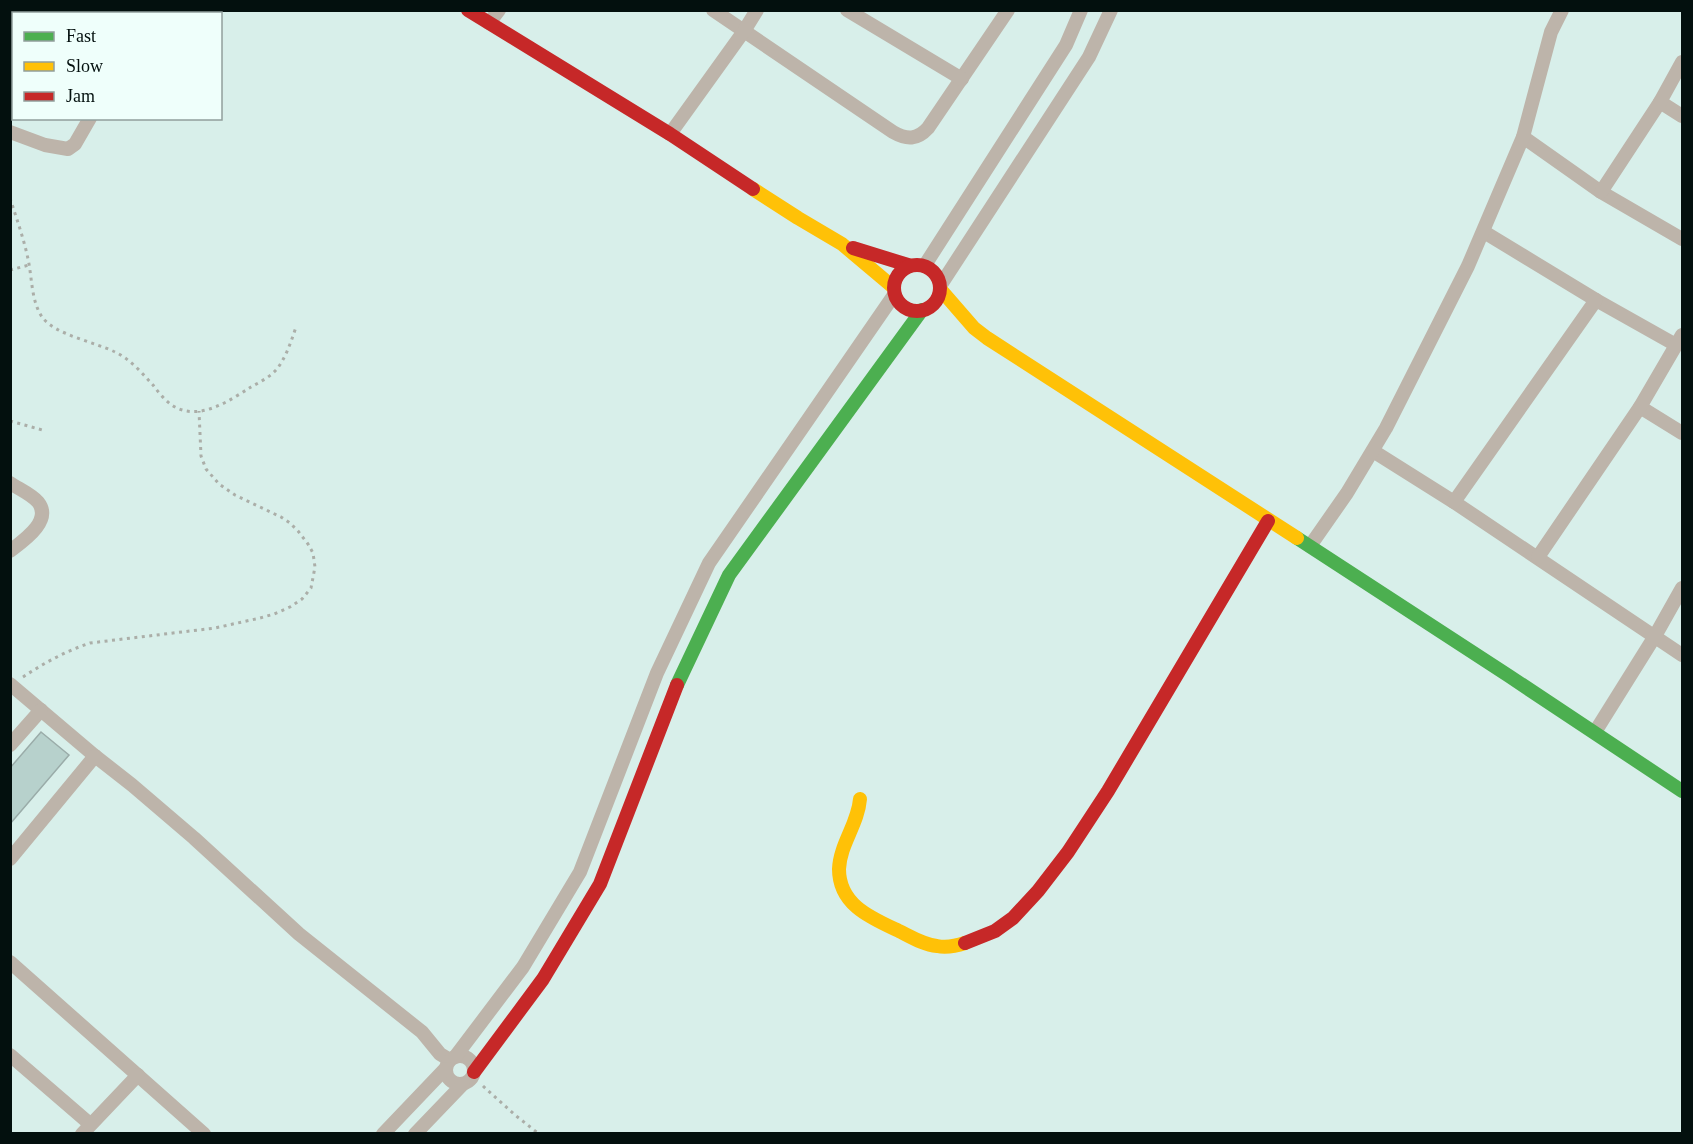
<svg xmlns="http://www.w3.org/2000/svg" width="1693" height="1144" viewBox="0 0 1693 1144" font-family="Georgia,serif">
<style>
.building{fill:#b7d1cc;stroke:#9aaca9;stroke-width:1.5}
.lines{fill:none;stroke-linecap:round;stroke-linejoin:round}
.path{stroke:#abaea8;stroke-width:3;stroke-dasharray:3 4.5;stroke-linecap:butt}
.street{stroke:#bdb4aa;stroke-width:14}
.fast{stroke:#4caf50;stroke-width:14}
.slow{stroke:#ffc107;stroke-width:14}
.jam{stroke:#c62828;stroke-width:14}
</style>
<rect width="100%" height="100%" fill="#d8efea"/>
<!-- building -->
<path class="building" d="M41 732 69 755 10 824V768Z"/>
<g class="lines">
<!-- path -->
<g class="path">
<path d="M10 198C17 220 25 242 29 264 32 281 32 302 42 317 55 335 95 342 115 352 130 359 142 373 153 385 159 393 166 402 175 407 201 421 230 400 251 387 260 382 270 377 277 369 286 357 291 342 296 327"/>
<path d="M10 270 29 265"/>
<path d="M10 421 46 431"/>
<path d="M23 677C44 663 66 651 90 643L215 628 260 618 274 614 290 607 302 599 311 588 315 567 313 553 308 544 298 531 290 523 281 517 235 495 219 484 206 469 201 456 199 411"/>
<path d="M483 1086 515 1115 539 1134"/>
</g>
<!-- street -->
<g class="street">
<path d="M713 10 893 132C907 140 917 140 928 128L1008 10"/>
<path d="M847 10 962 79"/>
<path d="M25 14 26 10"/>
<path d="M143 14 145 10"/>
<path d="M489 23 499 10"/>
<path d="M10 45 14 38"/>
<path d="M1660 102 1682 116"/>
<path d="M10 132 45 145 68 149 75 144 90 118"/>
<path d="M670 134 744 31 757 10"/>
<path d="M1523 137 1601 192 1682 239"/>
<path d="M1601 192 1660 102 1682 62"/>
<path d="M1484 232 1596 300 1676 345"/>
<path d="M925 265 1066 45 1081 10"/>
<path d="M942 283 1089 57 1111 10"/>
<path d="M1640 407 1682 433"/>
<path d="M1373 451 1454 502 1682 655"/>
<path d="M10 483C19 489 31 494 38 502 53 521 23 541 10 551"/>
<path d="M1454 502 1596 300"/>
<path d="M1310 546 1347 493 1386 428 1468 266 1523 137 1551 32 1562 10"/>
<path d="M1538 557 1640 407 1682 335"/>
<path d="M10 684 95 756 132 785 194 838 299 934 422 1032 440 1054 450 1060"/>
<path d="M1595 732 1655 636 1682 588"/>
<path d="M10 745 41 710"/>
<path d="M10 859 95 756"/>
<path d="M10 962 204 1134"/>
<path d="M10 1055 90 1124"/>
<circle cx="460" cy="1070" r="14"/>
<path d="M455 1057 523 967 580 872 657 673 709 563 894 295"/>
<path d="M82 1134 138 1075"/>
<path d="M383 1134 445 1069"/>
<path d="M415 1134 463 1084"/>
</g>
<!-- fast -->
<g class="fast">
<path d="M1297 538 1509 676 1682 791"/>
<path d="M677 685 729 575 922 310"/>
</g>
<!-- slow -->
<g class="slow">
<path d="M753 189 798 218 842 244 893 287"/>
<path d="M941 290 974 328 987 338 1297 538"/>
<path d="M860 799C858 824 840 844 839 869 839 905 871 918 899 931 911 937 924 945 937 946 947 948 956 946 965 943"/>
</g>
<!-- jam -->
<g class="jam">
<path d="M468 10 670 134 753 189"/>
<path d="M853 248 908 265"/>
<circle cx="917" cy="288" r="23"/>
<path d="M965 943 995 931 1013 918 1038 891 1068 852 1108 791 1268 521"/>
<path d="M474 1072 543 979 600 884 677 685"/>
</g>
</g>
<!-- border -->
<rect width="1693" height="1144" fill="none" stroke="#03100e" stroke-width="24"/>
<!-- legend -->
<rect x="12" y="12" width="210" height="108" fill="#effffb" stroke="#919f9c" stroke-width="1.5"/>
<rect x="24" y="32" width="30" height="9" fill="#4caf50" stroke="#919f9c" stroke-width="1.5"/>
<text x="66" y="42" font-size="18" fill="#03100e">Fast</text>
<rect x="24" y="62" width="30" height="9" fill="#ffc107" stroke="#919f9c" stroke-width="1.5"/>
<text x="66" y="72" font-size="18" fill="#03100e">Slow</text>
<rect x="24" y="92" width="30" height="9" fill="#c62828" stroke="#919f9c" stroke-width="1.5"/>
<text x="66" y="102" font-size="18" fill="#03100e">Jam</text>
</svg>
